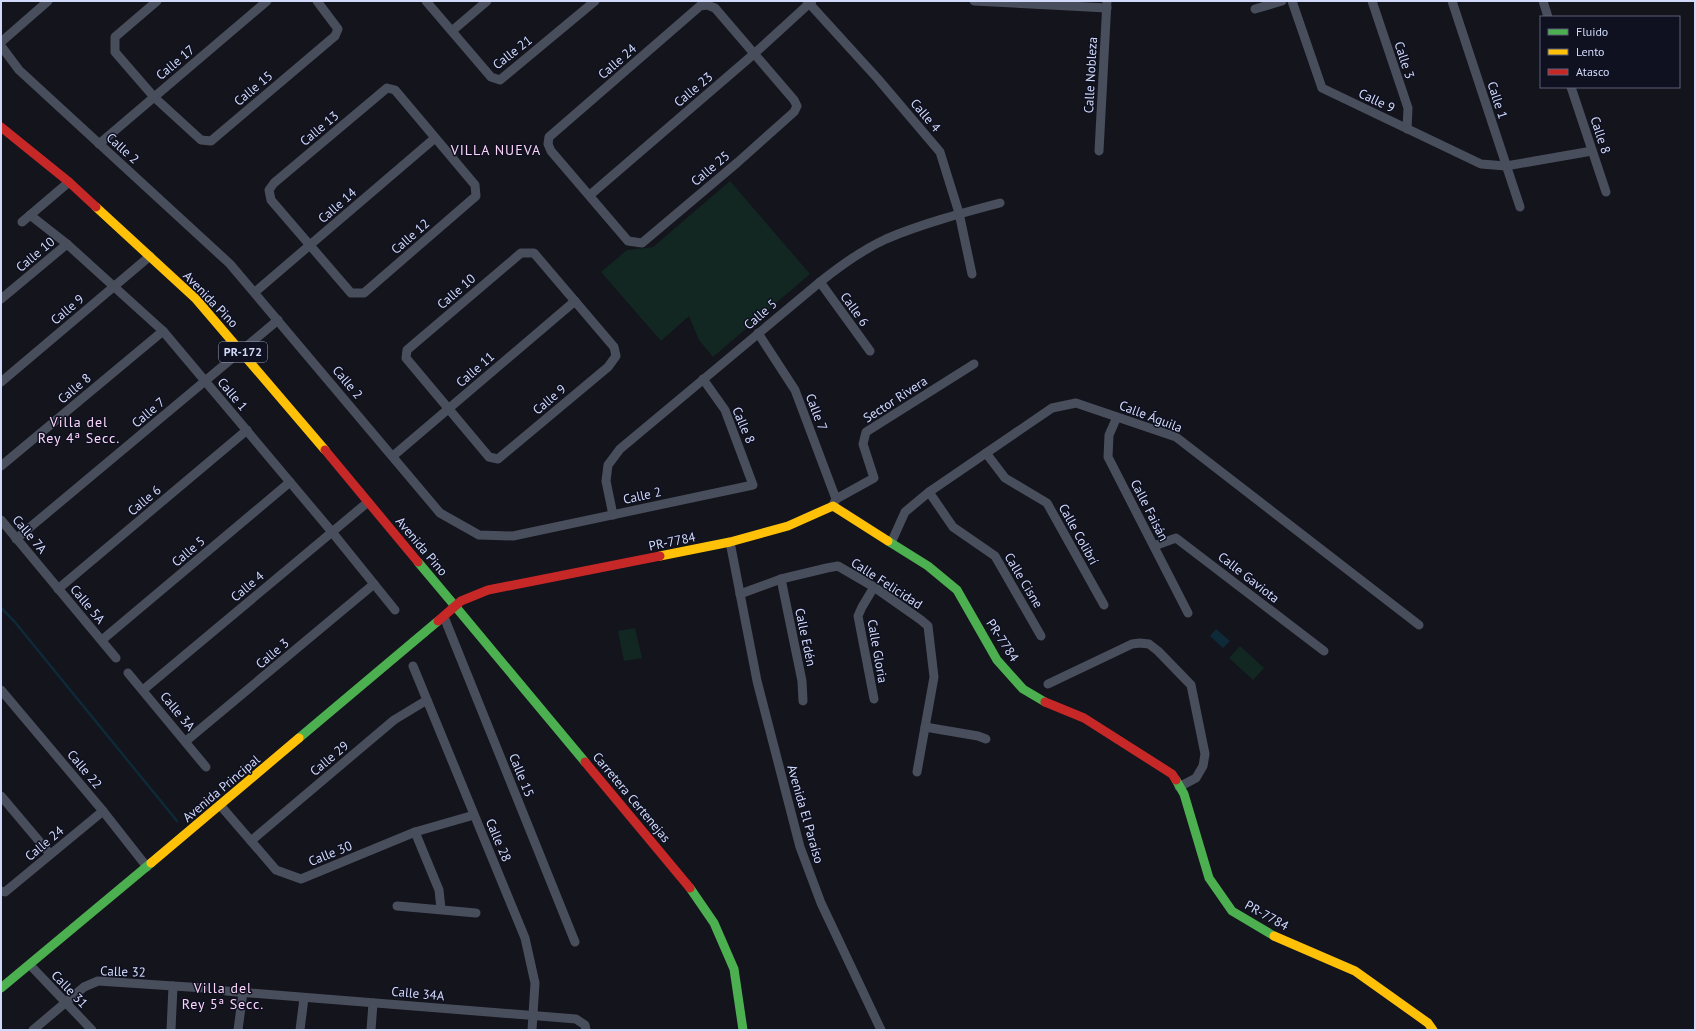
<svg xmlns="http://www.w3.org/2000/svg" width="1696" height="1031" viewBox="0 0 1696 1031" font-family="'PT Sans',sans-serif">
<style>
.green{fill:#122721}
.water{fill:#0e2a38}
.lines{fill:none;stroke-linecap:round;stroke-linejoin:round}
.stream{stroke:#0e2a38;stroke-width:2.5}
.street{stroke:#494e5c;stroke-width:9}
.fast{stroke:#4caf50;stroke-width:9}
.slow{stroke:#ffc107;stroke-width:9}
.jam{stroke:#c62828;stroke-width:9}
.labels{text-anchor:middle;stroke-width:3;stroke-linejoin:round;paint-order:stroke}
.shield{fill:#0f1120;stroke:#989eb9;stroke-width:1}
.shield-label{font-size:12px;font-weight:bold;fill:#d2dafb}
.street-label{font-size:13px;fill:#d2dafb;stroke:#0f1120}
.neighbourhood-label{font-size:14px;letter-spacing:1px;fill:#fbd4f9;stroke:#0f1120}
</style>
<rect width="100%" height="100%" fill="#13141c"/>
<!-- green -->
<g class="green">
<path d="M730 181 810 274 713 357 699 340 689 316 661 341 601 272 627 250 653 247Z"/>
<path d="M635 628 642 658 624 661 618 631Z"/>
<path d="M1240 646 1264 668 1253 680 1229 658Z"/>
</g>
<!-- water -->
<path class="water" d="M1216 629 1230 641 1223 648 1210 636Z"/>
<g class="lines">
<!-- stream -->
<path class="stream" d="M1 608 14 621 177 821"/>
<!-- street -->
<g class="street">
<path d="M157 1 115 37V52L154 97 201 140 211 141 335 36 338 29 317 1"/>
<path d="M426 1 491 77 500 80 595 1"/>
<path d="M807 1 878 79 940 152 959 213 972 274"/>
<path d="M974 1 1107 8"/>
<path d="M1292 1 1322 88 1481 164 1506 166 1592 151"/>
<path d="M1372 1 1408 108 1407 129"/>
<path d="M1452 1 1520 207"/>
<path d="M1543 1 1548 17"/>
<path d="M707 5 715 8 794 100 797 106 794 112 738 162 642 243 628 241 551 151 548 144 549 137 700 6Z"/>
<path d="M1255 9 1282 1"/>
<path d="M452 31 487 1"/>
<path d="M1 42 48 1"/>
<path d="M1 46 19 70 230 264 440 513 479 535 513 536 753 485 725 410 703 379"/>
<path d="M1571 87 1606 192"/>
<path d="M387 88 395 90 475 185 476 196 364 293H351L271 200 269 190 274 183Z"/>
<path d="M99 144 267 1"/>
<path d="M1099 151 1107 1"/>
<path d="M590 195 755 53 812 1"/>
<path d="M30 215 67 244 163 331 332 532 395 610"/>
<path d="M22 222 69 182"/>
<path d="M521 253H534L614 347 616 356 608 367 498 459 489 457 406 358 407 350Z"/>
<path d="M820 282 870 351"/>
<path d="M255 292 435 138"/>
<path d="M1 299 67 244"/>
<path d="M758 333 795 390 836 499 834 503"/>
<path d="M1 382 150 256"/>
<path d="M1117 417 1109 435 1108 457 1188 613"/>
<path d="M986 453 1005 478 1047 503 1104 605"/>
<path d="M393 456 575 301"/>
<path d="M1 466 163 331"/>
<path d="M929 492 953 527 995 556 1041 636"/>
<path d="M836 499 874 478 863 444 866 432 974 364"/>
<path d="M613 515 606 481 608 465 620 449 820 282C840 266 862 250 886 239 921 224 962 213 1000 203"/>
<path d="M1 520 116 658"/>
<path d="M16 539 278 320"/>
<path d="M730 542 757 681 800 847 821 903 881 1030"/>
<path d="M891 543 905 512 929 492 1052 408 1076 403 1176 437 1419 625"/>
<path d="M1154 546 1176 538 1324 651"/>
<path d="M781 579 802 681 803 701"/>
<path d="M58 589 247 430"/>
<path d="M740 594 781 579 827 568 838 566 874 587 921 620 928 626 934 677 917 772"/>
<path d="M444 617 575 942"/>
<path d="M102 640 290 482"/>
<path d="M413 666 525 938 535 983 532 1030"/>
<path d="M128 673 206 767"/>
<path d="M1048 684 1132 644 1140 643 1149 644 1158 651 1191 685 1205 754 1203 766 1196 778 1179 787"/>
<path d="M1 690 103 811 147 867"/>
<path d="M143 690 368 502"/>
<path d="M874 699 858 616 862 607 874 587"/>
<path d="M925 727 978 736 986 739"/>
<path d="M186 741 374 584"/>
<path d="M1 796 50 854"/>
<path d="M220 805 276 870 301 879 415 832 474 815"/>
<path d="M415 832 439 890 441 909"/>
<path d="M251 841 394 720 427 700"/>
<path d="M1 891 5 892 103 811"/>
<path d="M397 906 476 913"/>
<path d="M30 965 92 1030"/>
<path d="M226 991 576 1019 585 1025 586 1030"/>
<path d="M33 1030 84 987 98 981 204 988"/>
<path d="M171 1030 173 986"/>
<path d="M238 1030 243 992"/>
<path d="M300 1030 304 998"/>
<path d="M371 1030 373 1003"/>
</g>
<!-- fast -->
<g class="fast">
<path d="M888 541 928 566 957 590 997 660 1023 689 1045 702"/>
<path d="M418 562 455 606"/>
<path d="M455 606 585 762"/>
<path d="M299 738 438 621"/>
<path d="M1176 780 1184 794 1209 878 1232 911 1274 936"/>
<path d="M690 888 714 923 734 969 743 1030"/>
<path d="M1 988 151 863"/>
</g>
<!-- slow -->
<g class="slow">
<path d="M96 207 196 299 325 450"/>
<path d="M660 556 730 542 788 526 833 506 888 541"/>
<path d="M151 863 299 738"/>
<path d="M1274 936 1355 971 1428 1023 1433 1030"/>
</g>
<!-- jam -->
<g class="jam">
<path d="M1 127 69 182 96 207"/>
<path d="M325 450 418 562"/>
<path d="M438 621 461 601 488 590 660 556"/>
<path d="M1045 702 1084 718 1172 774 1176 780"/>
<path d="M585 762 690 888"/>
</g>
</g>
<g class="labels">
<!-- shield labels -->
<rect class="shield" x="219" y="342" width="48" height="20" rx="3"/>
<g class="shield-label">
<text x="243" y="356">PR-172</text>
</g>
<!-- street labels -->
<g class="street-label">
<text transform="translate(512 52) rotate(-38)" y="5">Calle 21</text>
<text transform="translate(1405 60) rotate(72)" y="5">Calle 3</text>
<text transform="translate(617 61) rotate(-41)" y="5">Calle 24</text>
<text transform="translate(175 62) rotate(-40)" y="5">Calle 17</text>
<text transform="translate(1090 75) rotate(-87)" y="5">Calle Nobleza</text>
<text transform="translate(253 88) rotate(-40)" y="5">Calle 15</text>
<text transform="translate(693 89) rotate(-40)" y="5">Calle 23</text>
<text transform="translate(1377 100) rotate(25)" y="5">Calle 9</text>
<text transform="translate(1498 100) rotate(72)" y="5">Calle 1</text>
<text transform="translate(926 115) rotate(50)" y="5">Calle 4</text>
<text transform="translate(319 128) rotate(-40)" y="5">Calle 13</text>
<text transform="translate(1601 135) rotate(72)" y="5">Calle 8</text>
<text transform="translate(123 148) rotate(42)" y="5">Calle 2</text>
<text transform="translate(710 168) rotate(-40)" y="5">Calle 25</text>
<text transform="translate(337 205) rotate(-41)" y="5">Calle 14</text>
<text transform="translate(410 236) rotate(-41)" y="5">Calle 12</text>
<text transform="translate(35 254) rotate(-40)" y="5">Calle 10</text>
<text transform="translate(456 291) rotate(-41)" y="5">Calle 10</text>
<text transform="translate(211 299) rotate(46)" y="5">Avenida Pino</text>
<text transform="translate(67 309) rotate(-40)" y="5">Calle 9</text>
<text transform="translate(855 309) rotate(54)" y="5">Calle 6</text>
<text transform="translate(760 314) rotate(-41)" y="5">Calle 5</text>
<text transform="translate(475 369) rotate(-41)" y="5">Calle 11</text>
<text transform="translate(348 382) rotate(50)" y="5">Calle 2</text>
<text transform="translate(74 388) rotate(-40)" y="5">Calle 8</text>
<text transform="translate(233 394) rotate(50)" y="5">Calle 1</text>
<text transform="translate(549 399) rotate(-40)" y="5">Calle 9</text>
<text transform="translate(895 399) rotate(-33)" y="5">Sector Rivera</text>
<text transform="translate(148 412) rotate(-40)" y="5">Calle 7</text>
<text transform="translate(817 412) rotate(69)" y="5">Calle 7</text>
<text transform="translate(1151 416) rotate(21)" y="5">Calle Águila</text>
<text transform="translate(744 425) rotate(67)" y="5">Calle 8</text>
<text transform="translate(642 495) rotate(-12)" y="5">Calle 2</text>
<text transform="translate(144 500) rotate(-40)" y="5">Calle 6</text>
<text transform="translate(1150 510) rotate(63)" y="5">Calle Faisán</text>
<text transform="translate(30 534) rotate(50)" y="5">Calle 7A</text>
<text transform="translate(1079 534) rotate(61)" y="5">Calle Colibrí</text>
<text transform="translate(672 541) rotate(-12)" y="5">PR-7784</text>
<text transform="translate(422 546) rotate(50)" y="5">Avenida Pino</text>
<text transform="translate(188 551) rotate(-40)" y="5">Calle 5</text>
<text transform="translate(1249 577) rotate(38)" y="5">Calle Gaviota</text>
<text transform="translate(1024 580) rotate(59)" y="5">Calle Cisne</text>
<text transform="translate(887 583) rotate(33)" y="5">Calle Felicidad</text>
<text transform="translate(247 586) rotate(-40)" y="5">Calle 4</text>
<text transform="translate(88 604) rotate(50)" y="5">Calle 5A</text>
<text transform="translate(806 637) rotate(78)" y="5">Calle Edén</text>
<text transform="translate(1003 640) rotate(57)" y="5">PR-7784</text>
<text transform="translate(878 651) rotate(80)" y="5">Calle Gloria</text>
<text transform="translate(272 653) rotate(-40)" y="5">Calle 3</text>
<text transform="translate(178 711) rotate(50)" y="5">Calle 3A</text>
<text transform="translate(329 758) rotate(-40)" y="5">Calle 29</text>
<text transform="translate(85 769) rotate(50)" y="5">Calle 22</text>
<text transform="translate(522 775) rotate(68)" y="5">Calle 15</text>
<text transform="translate(221 788) rotate(-40)" y="5">Avenida Principal</text>
<text transform="translate(632 797) rotate(50)" y="5">Carretera Certenejas</text>
<text transform="translate(806 814) rotate(74)" y="5">Avenida El Paraíso</text>
<text transform="translate(499 840) rotate(67)" y="5">Calle 28</text>
<text transform="translate(44 843) rotate(-40)" y="5">Calle 24</text>
<text transform="translate(330 853) rotate(-22)" y="5">Calle 30</text>
<text transform="translate(1267 915) rotate(29)" y="5">PR-7784</text>
<text transform="translate(123 971) rotate(2)" y="5">Calle 32</text>
<text transform="translate(70 989) rotate(46)" y="5">Calle 31</text>
<text transform="translate(418 993) rotate(5)" y="5">Calle 34A</text>
</g>
<!-- neighbourhood labels -->
<g class="neighbourhood-label">
<text x="496" y="155">VILLA NUEVA</text>
<text x="79" y="427">Villa del<tspan x="79" dy="16">Rey 4ª Secc.</tspan></text>
<text x="223" y="993">Villa del<tspan x="223" dy="16">Rey 5ª Secc.</tspan></text>
</g>
</g>
<!-- border -->
<rect width="1696" height="1031" fill="none" stroke="#d2dafb" stroke-width="4"/>
<!-- legend -->
<rect x="1540" y="16" width="140" height="72" fill="#0f1120" stroke="#5d6178"/>
<rect x="1548" y="29" width="20" height="6" fill="#4caf50" stroke="#5d6178"/>
<text x="1576" y="36" font-size="12" fill="#d2dafb">Fluido</text>
<rect x="1548" y="49" width="20" height="6" fill="#ffc107" stroke="#5d6178"/>
<text x="1576" y="56" font-size="12" fill="#d2dafb">Lento</text>
<rect x="1548" y="69" width="20" height="6" fill="#c62828" stroke="#5d6178"/>
<text x="1576" y="76" font-size="12" fill="#d2dafb">Atasco</text>
</svg>
